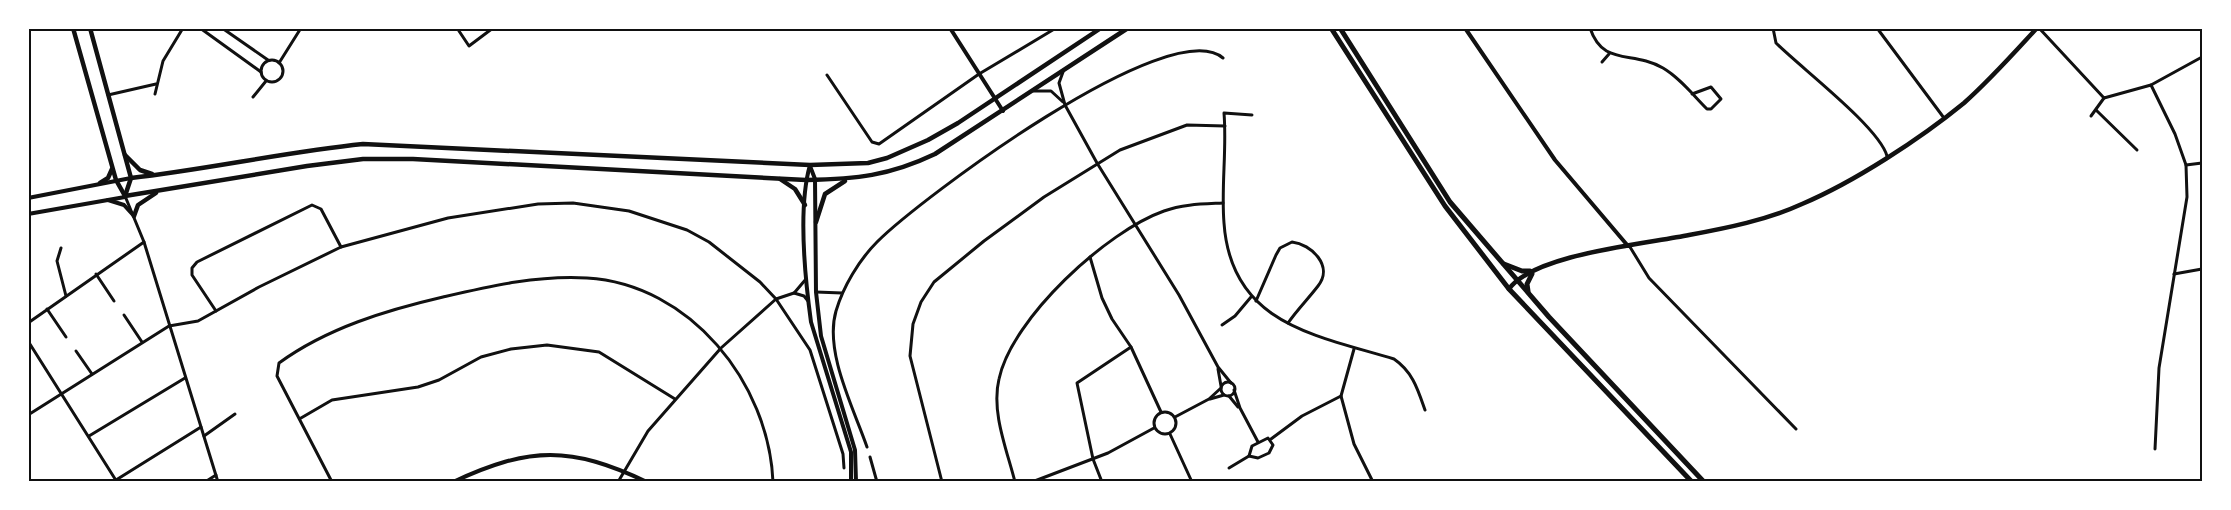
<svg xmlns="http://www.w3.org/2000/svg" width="2231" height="510" viewBox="0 0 2231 510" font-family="Helvetica,sans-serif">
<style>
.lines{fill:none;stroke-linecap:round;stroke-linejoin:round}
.minor{stroke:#111;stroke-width:3}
.tertiary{stroke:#111;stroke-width:4}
.secondary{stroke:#111;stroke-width:4.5}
.trunk{stroke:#111;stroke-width:5}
.neatline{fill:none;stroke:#111;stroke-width:2}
</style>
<rect width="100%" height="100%" fill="#fff"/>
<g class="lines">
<!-- minor -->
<g class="minor">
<path d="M200 28 261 72"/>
<path d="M222 28 268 60"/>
<path d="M457 28 469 46 493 28"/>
<path d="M1590 28C1603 67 1632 50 1663 68 1680 78 1693 95 1707 109H1711L1721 99 1711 87 1692 94"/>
<path d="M1773 28 1776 43C1801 68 1879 127 1887 156"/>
<path d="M1877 28 1944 118"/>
<path d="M2039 28 2104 98 2151 85 2175 134 2186 165 2187 197 2159 368 2155 449"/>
<circle cx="272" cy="71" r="11"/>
<path d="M1602 62 1609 54"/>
<path d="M279 63 301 28"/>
<path d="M1063 72 1059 83 1065 105 1097 163 1179 295 1218 367 1231 383"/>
<path d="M827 75 872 142 879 144 979 74 1056 28"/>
<path d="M2151 85 2202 57"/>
<path d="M1034 91H1051L1063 102"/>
<path d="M155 94 163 61 183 28"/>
<path d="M108 95 156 84"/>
<path d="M253 97 266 81"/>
<path d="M2096 110 2137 150"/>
<path d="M1252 115 1224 113C1227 150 1221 186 1224 223 1231 324 1315 335 1394 359 1413 372 1418 390 1425 410"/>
<path d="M2091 116 2104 98"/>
<path d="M2186 165 2202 163"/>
<path d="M125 196 144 242 218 482"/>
<path d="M1630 247 1649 278 1796 429"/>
<path d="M61 248 57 261 66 296"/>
<path d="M1090 257 1102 298 1112 319 1131 347 1161 412"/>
<path d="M96 274 114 301"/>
<path d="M2174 274 2202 269"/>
<path d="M795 292 806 279"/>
<path d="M816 292 842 293"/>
<path d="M794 293 804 296 808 301"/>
<path d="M1256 301 1276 255 1280 248 1292 242C1311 244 1334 266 1318 286 1308 299 1297 310 1288 323"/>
<path d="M47 309 66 337"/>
<path d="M216 311 192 275V268L197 262 312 205 321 209 341 247"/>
<path d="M124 315 142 342"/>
<path d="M28 323 144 242"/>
<path d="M1222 325 1235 316 1251 297"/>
<path d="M28 341 117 482"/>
<path d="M1354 349 1341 396 1354 444 1373 482"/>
<path d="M76 351 92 374"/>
<path d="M1218 369 1221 386"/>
<circle cx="1228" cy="389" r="7"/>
<path d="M1234 390 1240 408 1258 442"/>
<path d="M1229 396 1238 407"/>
<path d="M1210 399 1224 395"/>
<circle cx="1165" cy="423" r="11"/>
<path d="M28 415 169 326 198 321 259 287 341 247 448 218 538 204 573 203 629 211 687 230 709 242 760 282 776 299 810 350 843 454 844 468"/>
<path d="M1175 417 1209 399 1221 388"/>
<path d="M301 418 332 400 418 387 439 380 481 357 511 349 547 345 599 352 675 399"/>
<path d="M1170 434 1192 482"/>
<path d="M89 436 185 378"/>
<path d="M204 436 235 414"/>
<path d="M1268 438 1273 445 1269 453 1258 458 1249 456 1252 446Z"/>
<path d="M1271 439 1302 416 1341 396"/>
<path d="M867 447C854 409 824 352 836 311 843 287 859 260 877 242 920 199 1170 12 1223 58"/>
<path d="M870 457 877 482"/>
<path d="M1229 468 1249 456"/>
<path d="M116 480 201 427"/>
<path d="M205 482 216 475"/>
<path d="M332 482 277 376 279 363C327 328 387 310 443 297 491 286 538 275 587 278 690 284 769 383 773 482"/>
<path d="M618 482 648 431 721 348 776 299 794 293"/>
<path d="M942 482 910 356 913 324 921 302 934 282 984 241 1044 197 1120 150 1187 125 1225 126"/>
<path d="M1015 482C1007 450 991 412 999 379 1012 318 1107 231 1164 211 1183 204 1203 204 1223 203"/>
<path d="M1032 482 1108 453 1154 428"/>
<path d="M1102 482 1093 459 1077 383 1131 347"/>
</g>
<!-- tertiary -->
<g class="tertiary">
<path d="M950 28 1003 111"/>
<path d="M1465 28 1555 160 1628 246"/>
<path d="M810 165C798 207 805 278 811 322L851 452V482"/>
<path d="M810 166 815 179 816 292 821 336 855 450 856 482"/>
<path d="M28 198 131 178"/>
<path d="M108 200 124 205 134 216"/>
<path d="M28 214 125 197"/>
<path d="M453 482C530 446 571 446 647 482"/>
</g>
<!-- secondary -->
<g class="secondary">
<path d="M73 28 116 180 125 196"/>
<path d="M90 28 131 178 125 196"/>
<path d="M125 155 140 170 152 174"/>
<path d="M131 178C209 169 285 152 363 144L810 165 868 163 887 158 928 140 958 123 1101 28"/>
<path d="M780 179 795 189 805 205"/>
<path d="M100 183 108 178 112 169"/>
<path d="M125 196 307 166 363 159H413L806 180C856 179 889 176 935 154L1128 28"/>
<path d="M134 216 138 205 156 193"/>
<path d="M816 222 825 194 845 181"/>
<path d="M1509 289C1534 254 1645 244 1689 235 1727 228 1767 220 1802 204 1854 182 1920 139 1964 103 1990 80 2013 54 2037 28"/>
</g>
<!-- trunk -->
<g class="trunk">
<path d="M1331 28 1445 206 1509 289 1692 482"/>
<path d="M1340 28 1450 202 1549 317 1704 482"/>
<path d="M1504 264 1522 271H1530"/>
<path d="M1528 291 1527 284 1532 274"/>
</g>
</g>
<!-- border -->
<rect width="2231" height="510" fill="none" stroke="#ffffff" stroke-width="60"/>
<rect x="30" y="30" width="2171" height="450" class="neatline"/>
</svg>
